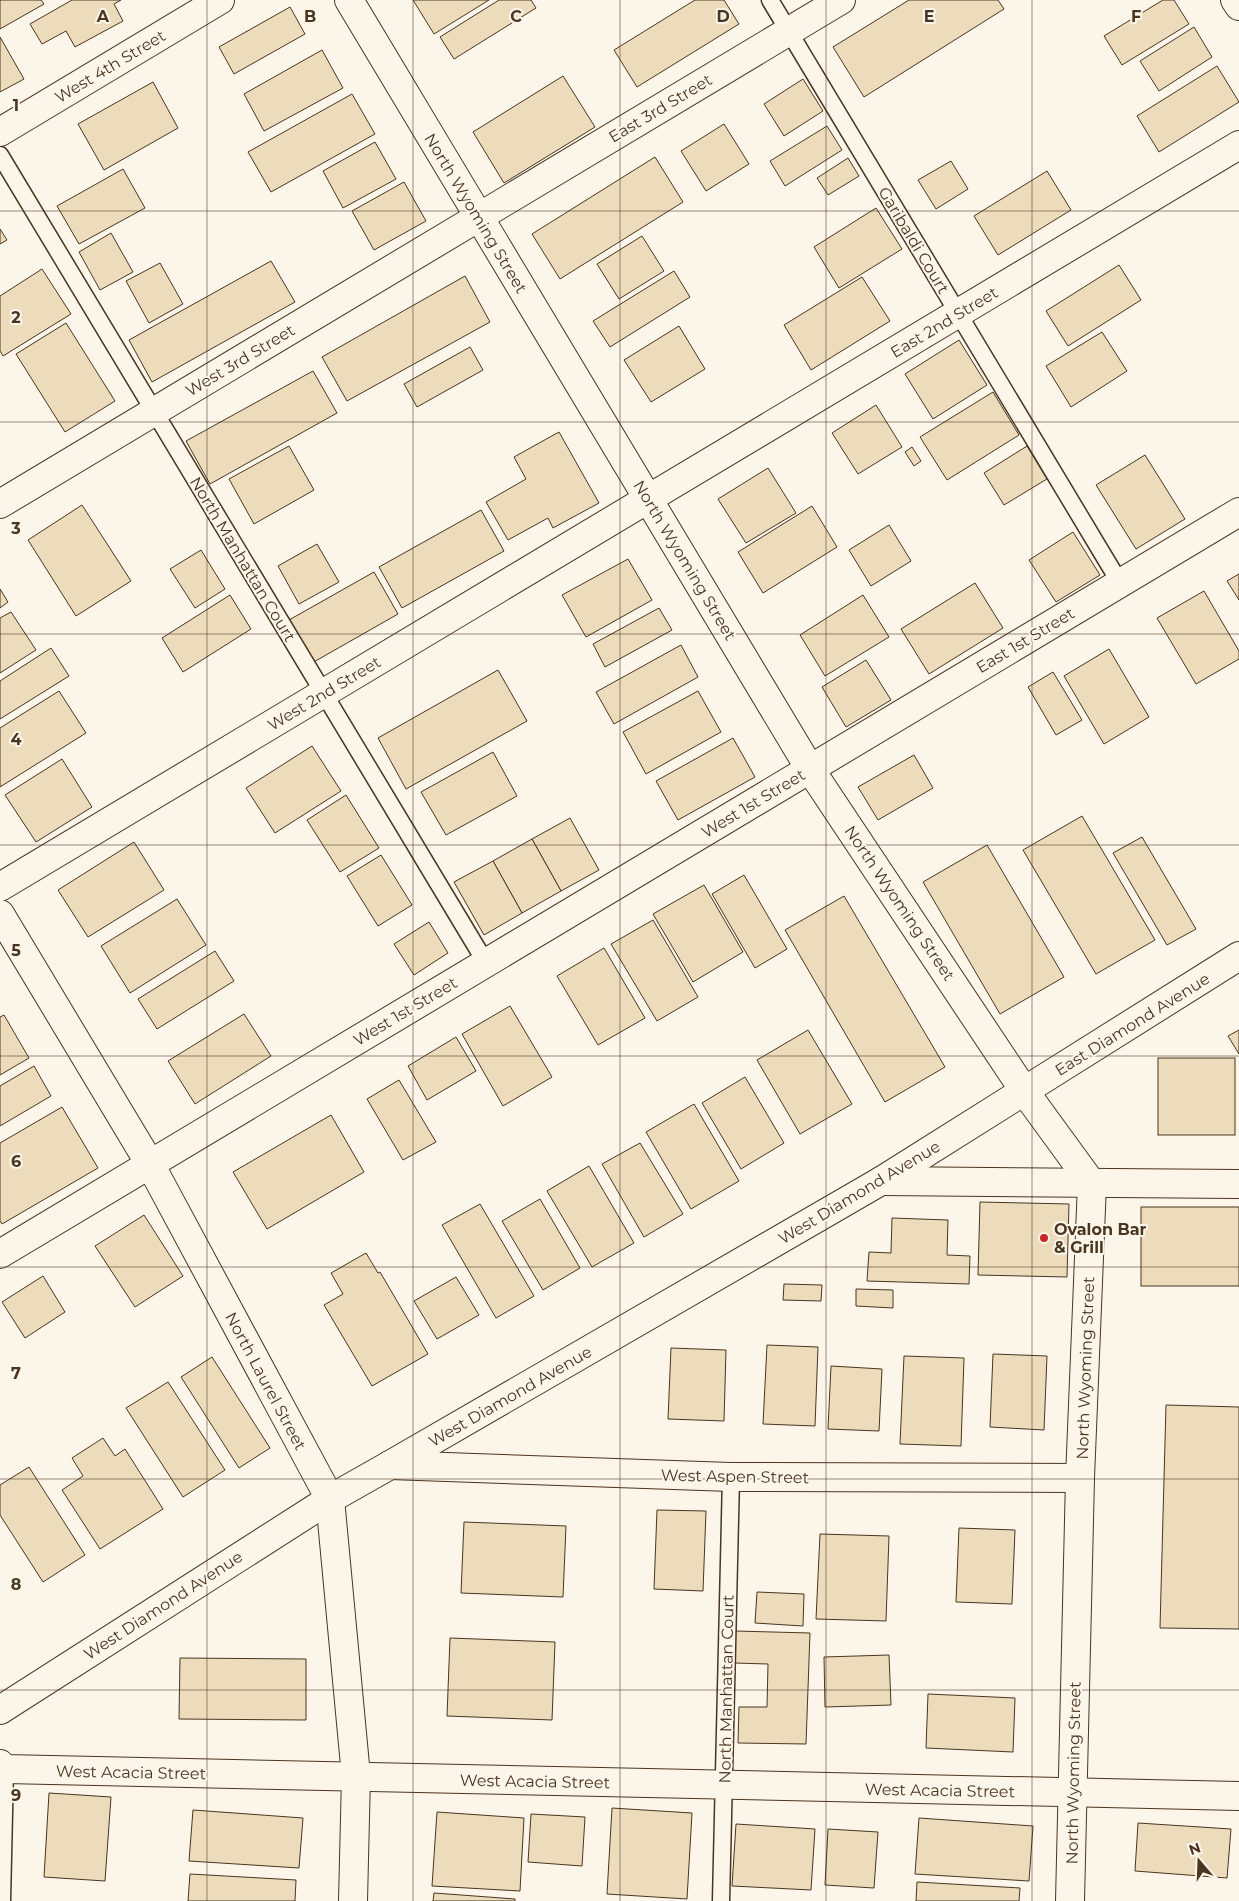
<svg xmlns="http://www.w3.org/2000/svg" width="1239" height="1901" viewBox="0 0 1239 1901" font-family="Montserrat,sans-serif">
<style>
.building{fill:#ecdcbc;stroke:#4a3520}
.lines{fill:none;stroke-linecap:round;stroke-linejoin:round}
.lane-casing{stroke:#4a3520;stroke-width:19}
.street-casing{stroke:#4a3520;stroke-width:30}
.secondary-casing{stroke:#4a3520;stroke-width:30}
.lane{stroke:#fbf6e9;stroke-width:16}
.street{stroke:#fbf6e9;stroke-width:28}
.secondary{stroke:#fbf6e9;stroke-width:28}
.grid{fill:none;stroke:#4a3520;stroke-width:1;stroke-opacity:0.55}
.poi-dot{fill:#c62828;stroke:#fbf6e9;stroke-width:2}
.labels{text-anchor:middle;stroke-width:4;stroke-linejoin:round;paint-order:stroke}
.street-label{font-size:16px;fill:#4a3520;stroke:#fbf6e9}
.poi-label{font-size:16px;font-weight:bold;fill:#4a3520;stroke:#fbf6e9;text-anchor:start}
.grid-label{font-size:16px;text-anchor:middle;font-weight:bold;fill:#4a3520;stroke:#fbf6e9;stroke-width:4;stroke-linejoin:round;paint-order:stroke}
</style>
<rect width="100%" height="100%" fill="#fbf6e9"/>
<!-- building -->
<g class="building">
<path d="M0 0H41L44 4 0 29Z"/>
<path d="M72 0H121L114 4 123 21 75 47 66 31 42 44 30 24Z"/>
<path d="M413 0H489L434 34Z"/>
<path d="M499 0H531L536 8 454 59 440 37Z"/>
<path d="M695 0H724L739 24 637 87 614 50Z"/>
<path d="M909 0H998L1004 9 864 97 833 47Z"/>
<path d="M1163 0H1174L1189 24 1122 65 1104 36Z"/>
<path d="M290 7 305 34 234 74 219 47Z"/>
<path d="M1194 27 1212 57 1159 91 1140 61Z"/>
<path d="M0 37 24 79 0 92Z"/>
<path d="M322 50 343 88 264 131 244 94Z"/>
<path d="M1217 66 1239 102 1159 152 1137 116Z"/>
<path d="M563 76 595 127 504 183 473 132Z"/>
<path d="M803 79 823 111 784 136 764 104Z"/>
<path d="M153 82 178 128 104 170 78 124Z"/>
<path d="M352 94 375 134 271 192 248 152Z"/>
<path d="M724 124 749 164 706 191 681 151Z"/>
<path d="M827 126 842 150 785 186 770 161Z"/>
<path d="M375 142 396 179 343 208 323 171Z"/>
<path d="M655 157 683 202 560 279 532 234Z"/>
<path d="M848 158 859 176 828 195 817 178Z"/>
<path d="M951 161 968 189 936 209 918 180Z"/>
<path d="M123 169 145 208 79 244 57 206Z"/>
<path d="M1047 171 1071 210 998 255 974 216Z"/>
<path d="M404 182 426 221 374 250 352 211Z"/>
<path d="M876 208 902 249 839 288 814 247Z"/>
<path d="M0 229 7 240 0 244Z"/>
<path d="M111 233 133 272 100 290 79 252Z"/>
<path d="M642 236 664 271 619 299 597 264Z"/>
<path d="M271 261 295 302 152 382 129 340Z"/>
<path d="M160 263 183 304 149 323 126 281Z"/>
<path d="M1119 265 1141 300 1068 346 1046 311Z"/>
<path d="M42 269 71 314 3 356 0 351V296Z"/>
<path d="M674 271 690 297 610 347 593 321Z"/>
<path d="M465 276 490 322 347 401 322 357Z"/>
<path d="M862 277 890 321 811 370 784 325Z"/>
<path d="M66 323 115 401 65 432 16 354Z"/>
<path d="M679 326 705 369 651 402 624 360Z"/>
<path d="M1102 332 1127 371 1071 407 1046 366Z"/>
<path d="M959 340 987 385 933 419 905 374Z"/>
<path d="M470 347 483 370 417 407 404 384Z"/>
<path d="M313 371 337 413 210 484 186 441Z"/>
<path d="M993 392 1019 435 947 480 920 437Z"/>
<path d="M876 405 902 447 858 474 832 433Z"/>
<path d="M559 432 599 503 553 528 548 518 508 540 486 502 526 479 514 457Z"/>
<path d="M289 446 314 490 254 524 229 479Z"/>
<path d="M1027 446 1047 479 1004 505 984 473Z"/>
<path d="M912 447 921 461 914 466 905 452Z"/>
<path d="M1145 455 1185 519 1136 549 1096 485Z"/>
<path d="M768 468 796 513 746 543 718 499Z"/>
<path d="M82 505 131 581 76 616 28 540Z"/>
<path d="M812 506 837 547 763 593 738 552Z"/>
<path d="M481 510 504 551 402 608 379 567Z"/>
<path d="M889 525 911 561 871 586 849 550Z"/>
<path d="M1073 532 1100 575 1056 602 1029 560Z"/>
<path d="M317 544 339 582 299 604 278 566Z"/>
<path d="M201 550 225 589 195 608 170 569Z"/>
<path d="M628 559 652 600 586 637 562 595Z"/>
<path d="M374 572 398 614 312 663 289 620Z"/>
<path d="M1239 574V600L1227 581Z"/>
<path d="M975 583 1003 628 929 674 901 629Z"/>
<path d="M0 589 8 602 0 608Z"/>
<path d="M1204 591 1239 651V659L1196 684 1157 618Z"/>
<path d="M230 595 251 629 183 672 162 638Z"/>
<path d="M863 595 889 637 825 676 800 635Z"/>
<path d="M659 608 672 630 605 667 593 644Z"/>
<path d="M11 612 36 650 0 673V618Z"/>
<path d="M681 645 698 677 614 724 596 692Z"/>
<path d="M51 648 69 676 0 719V681Z"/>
<path d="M1109 649 1149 717 1104 744 1064 676Z"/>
<path d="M866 660 891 700 846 727 822 687Z"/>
<path d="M498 670 527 721 406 789 378 738Z"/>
<path d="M1053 672 1082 720 1056 735 1028 687Z"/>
<path d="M59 691 86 733 0 787V728Z"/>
<path d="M698 691 721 732 646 774 623 732Z"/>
<path d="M733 738 755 777 678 820 656 781Z"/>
<path d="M312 746 341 791 275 833 246 788Z"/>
<path d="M493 752 517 796 446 835 421 792Z"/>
<path d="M914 755 933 788 878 820 858 787Z"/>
<path d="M62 759 92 807 36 842 5 795Z"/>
<path d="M346 795 379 848 340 872 307 820Z"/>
<path d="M1082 816 1155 940 1096 974 1023 850Z"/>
<path d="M570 818 599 870 561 891 532 839Z"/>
<path d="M1142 837 1196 929 1167 945 1113 853Z"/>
<path d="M532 839 561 891 522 913 493 861Z"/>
<path d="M134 842 164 890 88 937 58 890Z"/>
<path d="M987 845 1064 977 1000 1014 923 882Z"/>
<path d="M381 855 412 905 378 926 347 876Z"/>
<path d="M493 861 522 913 484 935 454 882Z"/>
<path d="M744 875 787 949 755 968 712 894Z"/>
<path d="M704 885 743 952 693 982 653 914Z"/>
<path d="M844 896 945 1067 885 1102 785 930Z"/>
<path d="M177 899 206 945 130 993 101 946Z"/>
<path d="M653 920 698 997 657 1021 611 944Z"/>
<path d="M429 922 448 953 414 975 394 944Z"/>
<path d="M604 948 645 1018 598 1045 557 976Z"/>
<path d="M215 951 234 981 157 1029 138 999Z"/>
<path d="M510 1006 552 1077 503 1106 462 1034Z"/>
<path d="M244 1014 271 1056 195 1104 168 1061Z"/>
<path d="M4 1015 29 1058 0 1075V1017Z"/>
<path d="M808 1030 852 1104 800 1134 757 1060Z"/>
<path d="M1239 1030V1054L1228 1036Z"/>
<path d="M456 1037 476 1071 427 1100 408 1066Z"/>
<rect x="1158" y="1058" width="77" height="77"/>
<path d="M34 1066 51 1096 0 1126V1086Z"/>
<path d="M745 1077 784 1143 741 1169 702 1103Z"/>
<path d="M399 1080 436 1142 403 1160 367 1099Z"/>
<path d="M694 1104 739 1181 691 1209 646 1132Z"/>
<path d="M62 1107 98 1168 2 1224 0 1221V1143Z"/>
<path d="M331 1115 364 1172 267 1229 233 1172Z"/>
<path d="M640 1143 683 1214 644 1237 602 1164Z"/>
<path d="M589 1166 634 1243 592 1267 547 1191Z"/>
<path d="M540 1199 580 1268 543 1290 502 1221Z"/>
<path d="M980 1202 1069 1204 1067 1277 978 1275Z"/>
<path d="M480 1204 534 1296 496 1318 442 1225Z"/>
<rect x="1141" y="1207" width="98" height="79"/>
<path d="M144 1215 183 1276 135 1307 95 1246Z"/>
<path d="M892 1218 948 1220 947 1255 970 1256 969 1284 867 1281 869 1252 891 1253Z"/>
<path d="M366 1253 378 1273 380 1272 428 1354 372 1386 324 1305 343 1294 331 1273Z"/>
<path d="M43 1276 65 1312 25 1338 2 1302Z"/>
<path d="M456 1277 479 1315 437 1339 414 1301Z"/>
<path d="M784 1284 822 1285 821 1301 783 1300Z"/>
<path d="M856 1289 893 1290V1308L856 1306Z"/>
<path d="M767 1345 818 1347 815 1426 763 1424Z"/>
<path d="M671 1348 726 1350 724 1421 668 1419Z"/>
<path d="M993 1354 1047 1356 1044 1430 990 1427Z"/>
<path d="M904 1356 964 1358 961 1446 900 1444Z"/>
<path d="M212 1357 270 1448 239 1468 181 1377Z"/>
<path d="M831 1366 882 1369 879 1431 828 1429Z"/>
<path d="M168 1382 225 1470 183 1497 126 1408Z"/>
<path d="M1166 1405 1239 1407V1629L1160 1628Z"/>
<path d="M103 1438 115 1456 125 1449 163 1509 100 1549 62 1490 83 1476 72 1458Z"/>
<path d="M29 1467 85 1555 43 1582 0 1515V1485Z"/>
<path d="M657 1510 706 1511 703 1591 654 1589Z"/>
<path d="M464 1522 566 1526 563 1597 461 1593Z"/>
<path d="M959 1528 1015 1530 1012 1604 956 1602Z"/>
<path d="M820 1534 889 1536 886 1621 816 1619Z"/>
<path d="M757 1592 804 1594 803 1626 755 1623Z"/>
<path d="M735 1631 810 1633 806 1744 738 1743 739 1707H767L768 1664 734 1663Z"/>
<path d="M450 1638 555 1642 552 1720 447 1716Z"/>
<path d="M889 1655 891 1705 825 1707 824 1657Z"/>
<path d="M180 1658 306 1659V1720L179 1719Z"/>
<path d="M928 1694 1015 1698 1013 1752 926 1748Z"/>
<path d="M49 1793 111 1797 105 1881 44 1877Z"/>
<path d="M612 1808 692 1813 687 1899 607 1894Z"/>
<path d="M193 1810 303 1818 299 1868 189 1861Z"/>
<path d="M437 1812 524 1818 520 1891 432 1886Z"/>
<path d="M531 1814 585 1817 582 1866 528 1862Z"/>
<path d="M919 1818 1033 1826 1029 1881 915 1874Z"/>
<path d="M1138 1823 1231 1829 1227 1878 1135 1871Z"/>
<path d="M736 1824 815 1829 811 1890 732 1886Z"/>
<path d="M828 1829 878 1832 874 1888 825 1885Z"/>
<path d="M190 1874 296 1880 295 1901H188Z"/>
<path d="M917 1882 1020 1888 1019 1901H916Z"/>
<path d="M434 1893 515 1899V1901H433Z"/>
</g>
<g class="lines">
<!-- lane casing -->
<g class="lane-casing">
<g id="lane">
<path d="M770 0 1120 583"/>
<path d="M0 155 486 963"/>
<path d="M2 1901 5 1769"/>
<path d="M721 1901 731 1477"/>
</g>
</g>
<!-- street casing -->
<g class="street-casing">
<g id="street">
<path d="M349 0 810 769 1025 1092 1092 1184 1080 1478 1070 1901"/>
<path d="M1235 0 1239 6"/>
<path d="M0 132 220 0"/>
<path d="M0 504 841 0"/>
<path d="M0 887 1239 145"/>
<path d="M0 914 150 1164 330 1499 356 1776 353 1901"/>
<path d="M881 1181 1239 1184"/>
<path d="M0 1254 1239 512"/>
<path d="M390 1465 731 1477 1080 1478"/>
<path d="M0 1764 5 1769 1239 1796"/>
</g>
</g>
<!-- secondary casing -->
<g class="secondary-casing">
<path id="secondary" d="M0 1710 330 1499 390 1465 881 1181 1239 956"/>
</g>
<!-- lane -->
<use href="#lane" class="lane"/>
<!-- street -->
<use href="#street" class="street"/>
<!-- secondary -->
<use href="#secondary" class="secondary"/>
</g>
<!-- grid -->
<path class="grid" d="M207 0V1901M413 0V1901M620 0V1901M826 0V1901M1032 0V1901M0 211H1239M0 422H1239M0 634H1239M0 845H1239M0 1056H1239M0 1267H1239M0 1479H1239M0 1690H1239"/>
<!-- markers -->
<circle class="poi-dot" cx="1044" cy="1238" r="5"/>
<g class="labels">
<!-- street labels -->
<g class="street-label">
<text transform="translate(110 66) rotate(-31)" y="6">West 4th Street</text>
<text transform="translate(660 108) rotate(-31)" y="6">East 3rd Street</text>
<text transform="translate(476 213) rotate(59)" y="6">North Wyoming Street</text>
<text transform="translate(914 240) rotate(59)" y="6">Garibaldi Court</text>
<text transform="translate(944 322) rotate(-31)" y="6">East 2nd Street</text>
<text transform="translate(240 360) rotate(-31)" y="6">West 3rd Street</text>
<text transform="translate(243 559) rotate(59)" y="6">North Manhattan Court</text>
<text transform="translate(685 560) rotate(59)" y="6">North Wyoming Street</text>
<text transform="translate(1025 640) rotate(-31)" y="6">East 1st Street</text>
<text transform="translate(324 693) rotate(-31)" y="6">West 2nd Street</text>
<text transform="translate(753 803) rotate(-31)" y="6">West 1st Street</text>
<text transform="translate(900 903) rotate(56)" y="6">North Wyoming Street</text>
<text transform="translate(405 1011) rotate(-31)" y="6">West 1st Street</text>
<text transform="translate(1132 1024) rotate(-32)" y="6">East Diamond Avenue</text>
<text transform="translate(859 1192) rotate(-31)" y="6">West Diamond Avenue</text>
<text transform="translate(1085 1368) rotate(-88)" y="6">North Wyoming Street</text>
<text transform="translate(266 1381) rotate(62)" y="6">North Laurel Street</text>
<text transform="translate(510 1396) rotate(-30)" y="6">West Diamond Avenue</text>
<text transform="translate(735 1476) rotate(1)" y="6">West Aspen Street</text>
<text transform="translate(163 1605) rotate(-33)" y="6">West Diamond Avenue</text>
<text transform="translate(726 1689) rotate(-89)" y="6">North Manhattan Court</text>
<text transform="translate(131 1772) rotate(1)" y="6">West Acacia Street</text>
<text transform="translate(1073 1773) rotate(-89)" y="6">North Wyoming Street</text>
<text transform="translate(535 1781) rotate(1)" y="6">West Acacia Street</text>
<text transform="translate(940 1790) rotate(1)" y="6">West Acacia Street</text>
</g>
<!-- poi labels -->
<g class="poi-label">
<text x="1054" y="1235">Ovalon Bar<tspan x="1054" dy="18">&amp; Grill</tspan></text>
</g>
</g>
<g class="grid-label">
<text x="103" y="22">A</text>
<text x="310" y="22">B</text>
<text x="516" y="22">C</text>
<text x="723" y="22">D</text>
<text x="929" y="22">E</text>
<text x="1136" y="22">F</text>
<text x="16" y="111">1</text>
<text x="16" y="323">2</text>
<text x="16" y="534">3</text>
<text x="16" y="745">4</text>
<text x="16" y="956">5</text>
<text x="16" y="1167">6</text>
<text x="16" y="1379">7</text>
<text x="16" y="1590">8</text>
<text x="16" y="1801">9</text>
</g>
<!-- north arrow -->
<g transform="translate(1199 1861) rotate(341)" stroke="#fbf6e9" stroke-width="4" paint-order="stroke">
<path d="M0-4L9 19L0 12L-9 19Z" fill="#4a3520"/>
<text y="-8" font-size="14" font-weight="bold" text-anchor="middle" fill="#4a3520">N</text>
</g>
</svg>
